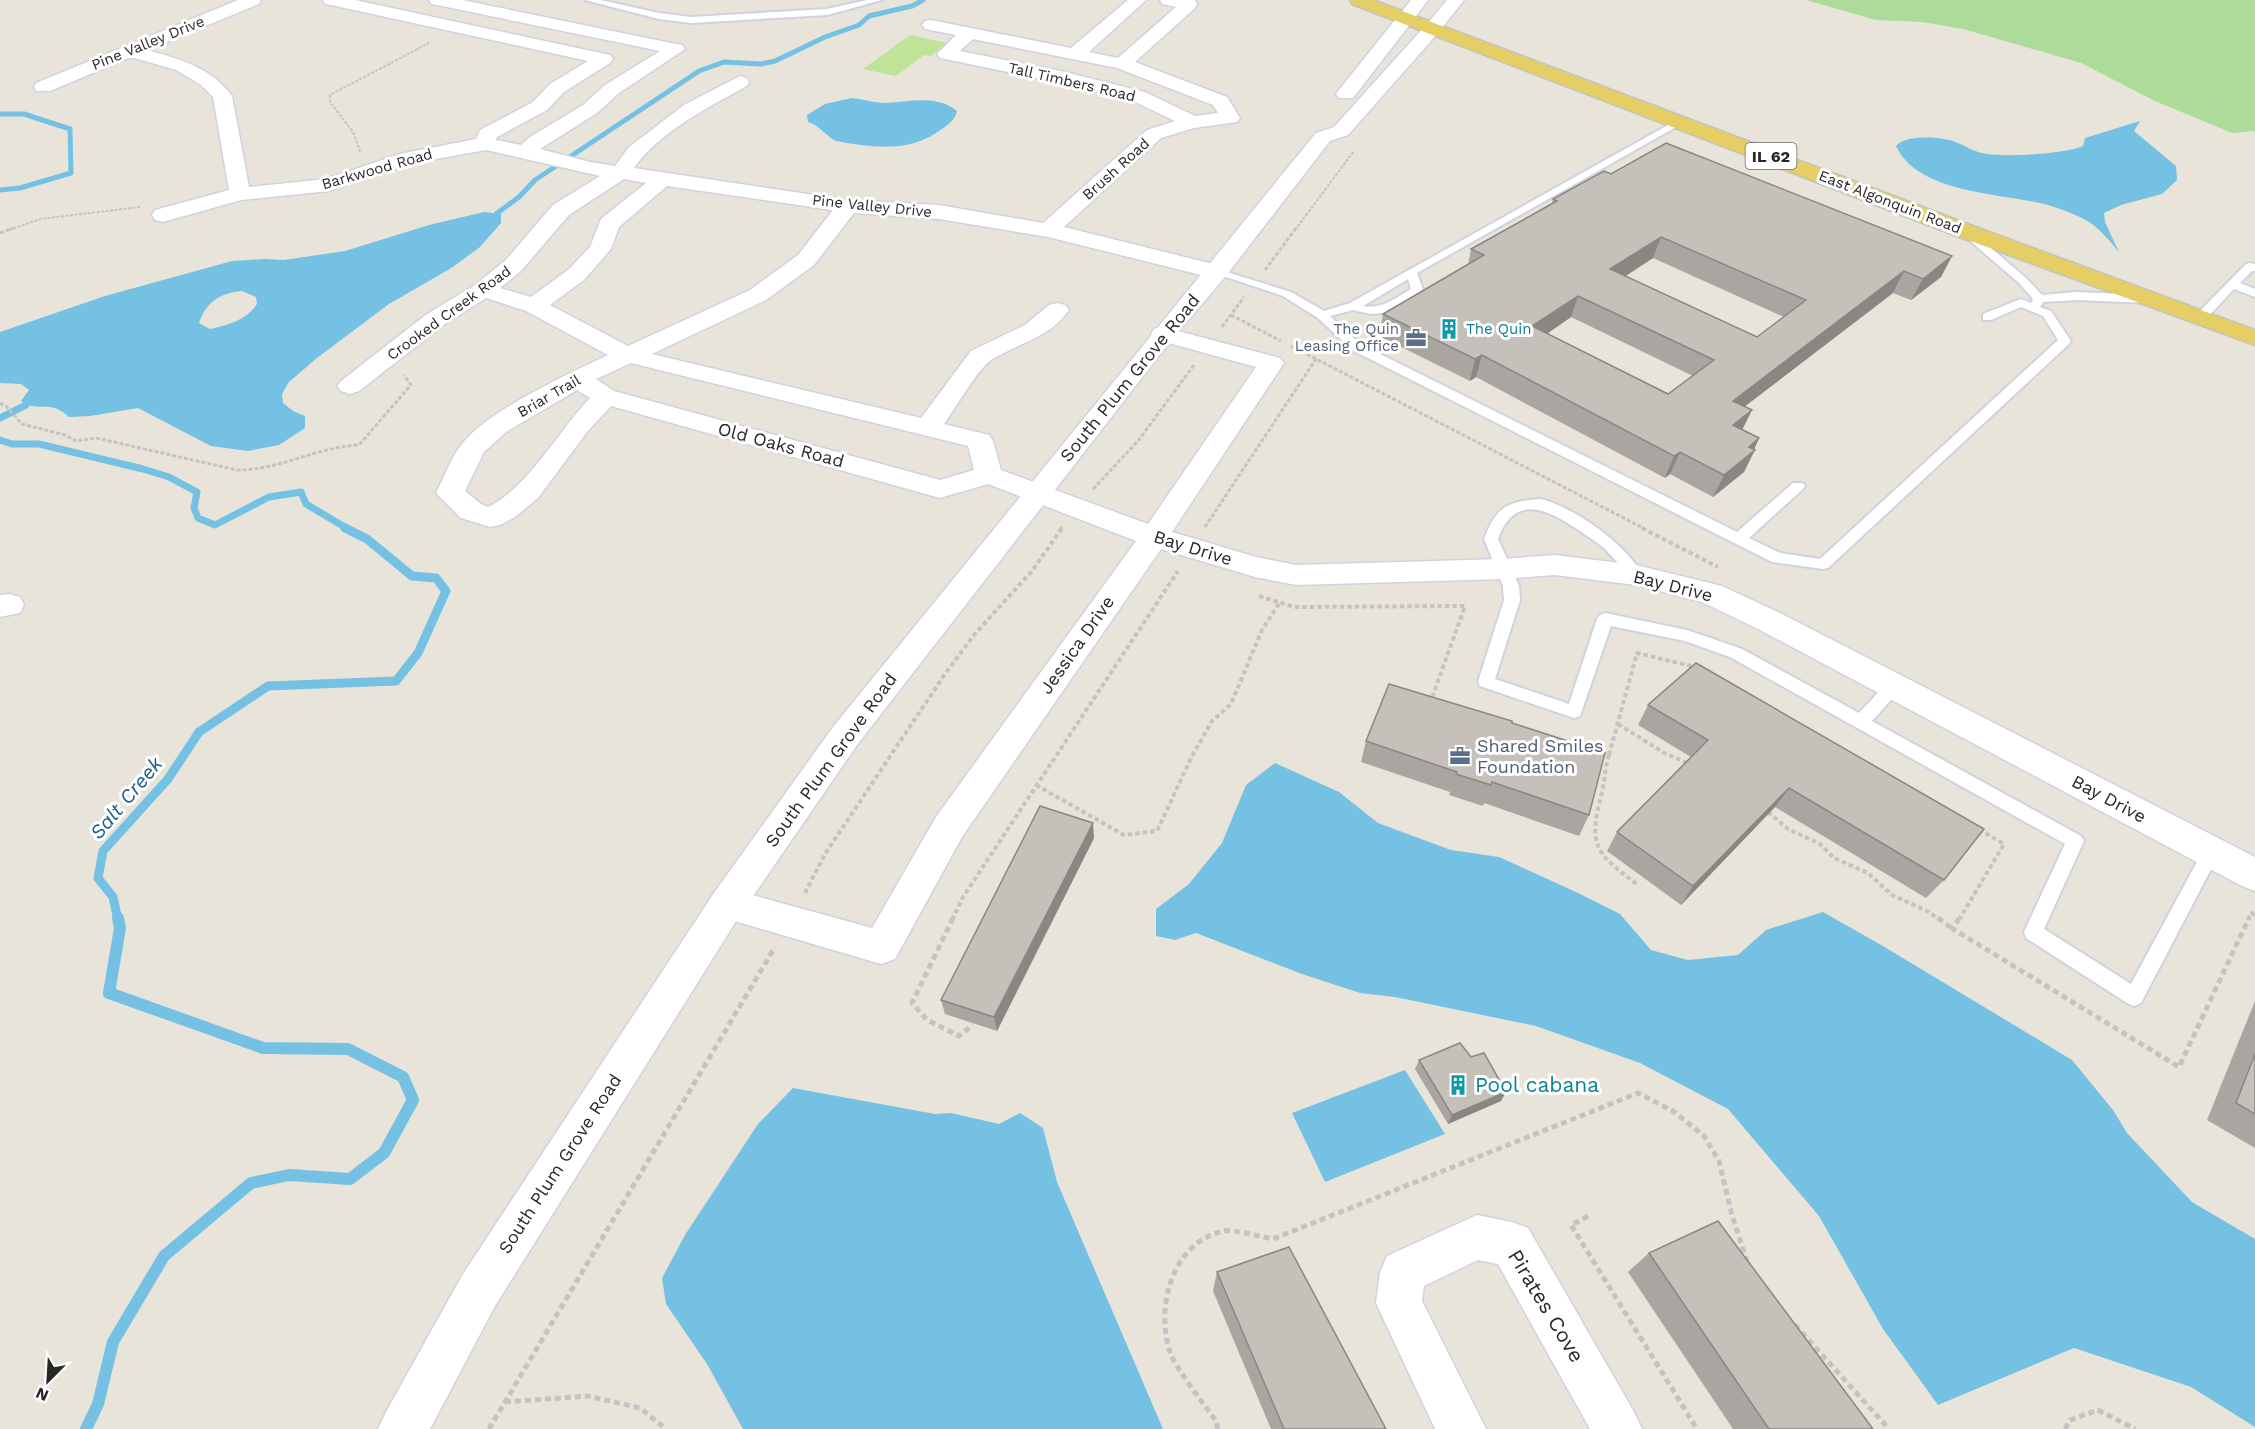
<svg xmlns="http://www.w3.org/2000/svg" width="2255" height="1429" viewBox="0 0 2255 1429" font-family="'Work Sans',sans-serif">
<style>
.green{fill:#addc9a}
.pitch{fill:#bfe397}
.water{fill:#74c1e4;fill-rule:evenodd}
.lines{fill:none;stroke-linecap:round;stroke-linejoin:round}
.stream-far3{stroke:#74c1e4;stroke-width:5}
.stream-far2{stroke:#74c1e4;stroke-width:7}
.stream-far1{stroke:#74c1e4;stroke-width:9}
.stream{stroke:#74c1e4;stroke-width:12}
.service-casing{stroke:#d0d2e0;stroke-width:4}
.minor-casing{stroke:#d0d2e0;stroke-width:3}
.tertiary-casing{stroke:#d0d2e0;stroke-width:3}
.primary-casing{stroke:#c3c3c3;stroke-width:3}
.path-far3{stroke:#c3c3c3;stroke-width:2;stroke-dasharray:3 1.5;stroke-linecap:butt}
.path-far2{stroke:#c3c3c3;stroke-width:3;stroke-dasharray:4 2;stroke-linecap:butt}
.path-far1{stroke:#c3c3c3;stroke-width:4;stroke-dasharray:4.5 3;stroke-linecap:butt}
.path{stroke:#c3c3c3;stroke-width:5;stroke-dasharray:6 4;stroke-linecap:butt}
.service{fill:#fff;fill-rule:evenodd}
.minor{fill:#fff;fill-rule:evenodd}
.tertiary{fill:#fff;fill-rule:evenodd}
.primary{fill:#e5ce64;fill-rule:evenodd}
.wall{fill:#a9a5a0;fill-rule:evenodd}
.shaded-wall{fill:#8a8682}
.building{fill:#c5c0ba;stroke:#8a8682;stroke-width:1.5;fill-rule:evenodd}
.labels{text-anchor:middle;stroke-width:6;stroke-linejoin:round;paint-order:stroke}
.far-street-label{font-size:15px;fill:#282828;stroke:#fff}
.far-service-label{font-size:15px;fill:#4e5e75;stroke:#fff;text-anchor:end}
.far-culture-label{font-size:15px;fill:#0d838f;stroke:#fff;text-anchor:start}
.shield{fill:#fff;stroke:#686868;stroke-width:1.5}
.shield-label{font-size:16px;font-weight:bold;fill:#282828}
.street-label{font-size:18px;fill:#282828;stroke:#fff}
.service-label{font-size:18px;fill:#4e5e75;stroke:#fff;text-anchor:start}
.water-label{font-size:20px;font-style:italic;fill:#175e8d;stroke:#fff}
.near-culture-label{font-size:21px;fill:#0d838f;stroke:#fff;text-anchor:start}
.near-street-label{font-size:21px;fill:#282828;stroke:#fff}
</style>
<rect width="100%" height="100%" fill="#e9e4da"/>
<!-- green -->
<path class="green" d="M1806 0H2255V131L2232 133 2155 101 2081 63 2012 43 1963 29 1922 22 1876 20Z"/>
<!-- pitch -->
<path class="pitch" d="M910 35 947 43 931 56 924 55 896 76 863 69Z"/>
<!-- water -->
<g class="water">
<path d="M852 98C863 99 874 103 885 103 910 102 936 94 957 111 955 120 949 124 942 129 910 153 874 148 836 141 825 136 821 126 808 122L807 115 825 104Z"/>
<path d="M2140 121 2134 131 2176 166 2177 180 2162 194 2121 205 2104 213 2105 222 2119 252C2108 239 2098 226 2082 218 2068 211 2050 205 2035 202 1992 193 1917 191 1896 146 1906 134 1939 137 1953 141 1965 145 1975 153 1987 154 2009 157 2064 154 2083 146L2085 138Z"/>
<path d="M484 212 501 214V223L480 247 453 267 389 304 317 358 289 382 282 394 283 403 293 411 305 416V428L279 445 248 451 211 446 138 408 90 416 69 417C49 398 40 414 21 401L29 390 21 384 0 383V332L105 296 232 261 265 259 284 260 345 251 429 225ZM242 291 256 297 257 304C246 320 228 325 210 329L199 323C206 302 220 293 242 291Z"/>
<path d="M1275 763 1339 792 1378 823 1451 850 1499 857 1576 892 1620 914 1651 950 1688 960 1738 955 1766 930 1823 912 1883 946 2072 1060 2113 1110 2127 1133 2192 1202 2255 1239V1427L2191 1387 2074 1348 1938 1405 1883 1329 1819 1216 1728 1109 1640 1063 1536 1026 1395 997 1360 993 1302 974 1196 933 1175 940 1156 936V909L1189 884 1222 843 1246 785Z"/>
<path d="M1405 1070 1445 1134 1325 1182 1292 1113Z"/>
<path d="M793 1088 935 1114 951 1113 999 1124 1020 1113 1043 1128 1057 1182 1163 1429H743L707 1364 666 1304 662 1278 685 1235 758 1124Z"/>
</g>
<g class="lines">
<!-- stream-far3 -->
<g class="stream-far3">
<path d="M0 114H24L70 129 71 173 20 188 0 190"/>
<path d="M496 214 519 197 535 180 699 71 724 62 761 64 775 61 825 37 859 25 869 16 912 6 923 0"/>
</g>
<!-- stream-far2 -->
<g class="stream-far2">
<path d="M0 418 26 405"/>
<path d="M0 440 12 444H39L143 469 169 477 197 492 194 508 198 518 215 525 269 497 301 492 306 504 348 529"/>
</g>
<!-- stream-far1 -->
<path class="stream-far1" d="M118 920 113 897 98 878 103 851 168 779 199 732 268 686 396 681 418 653 446 591 436 578 412 576 367 539 345 528"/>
<!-- stream -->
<path class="stream" d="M86 1429 98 1404 113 1342 164 1256 251 1183 289 1175 350 1179 384 1153 413 1100 403 1077 348 1049 263 1048 109 993 120 928 118 918"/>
<!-- service casing -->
<g class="service-casing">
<g id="service">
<path d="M585 0H600L659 13 691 17 827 9 867 0H882L827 15 691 23 659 19Z"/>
<path d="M1677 120 1685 122 1417 273 1423 290 1398 307 1383 313 1371 314 1353 310 1330 316 1360 344 1737 532 1793 483H1803L1805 486 1803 489 1749 538 1780 553 1820 559 2058 340 2043 316 2021 307 1991 320H1983V314L2021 299 2031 303 2033 299 2019 283 1961 233V229H1969L2027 279 2042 295 2077 292 2149 295 2155 299 2149 303 2077 300 2043 302 2040 307 2051 311 2071 341 2069 344 1828 568 1823 569 1772 562 1352 350 1318 318 1283 296 1211 272 1217 269 1291 292 1324 311 1350 303ZM1408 279 1411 289C1396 298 1381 310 1363 306Z"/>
<path d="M2250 263 2255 264V271H2252L2240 283 2255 289V297L2234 289 2204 321H2196V315L2246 264Z"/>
<path d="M1541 499C1577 509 1624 543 1643 575L1641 579H1631C1623 569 1615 559 1606 550 1599 543 1588 537 1580 531 1548 510 1515 492 1498 539L1519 586 1520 600 1495 679 1569 704 1597 619 1600 615 1605 613 1687 630 1742 649 1859 713 1888 682H1900L1902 686 1900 690 1872 721 2081 836 2084 841 2044 929 2131 984 2205 847 2211 844 2217 847 2220 852 2141 1003 2134 1006 2127 1003 2026 938 2024 932 2065 844 1730 657 1685 641 1611 626 1580 716 1574 718 1480 686 1478 682 1504 600 1503 586 1484 539C1496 507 1507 501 1541 499Z"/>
</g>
</g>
<!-- minor casing -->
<g class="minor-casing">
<g id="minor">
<path d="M238 0H261L259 4 147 50C179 59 211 67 232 96L249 187 326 179 400 154 476 139 480 130 533 102 550 84 588 61 331 5 325 4 323 0H355L610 55 613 59 610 63 564 92 547 110 497 137 496 140 521 145 530 137 583 105 605 85 660 51 437 5 431 4 429 0H462L676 44 682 45 685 49 619 93 597 113 540 149 590 162 615 166 629 147 684 105 740 76 747 78 749 82 747 86C709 107 659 132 634 168L848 200 939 205 1043 223 1147 130 1175 121 1131 100 1061 83 940 58 937 54 956 35 925 29 922 25 925 21 931 20 1071 48 1128 0H1146L1089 52 1118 58 1176 7 1162 4 1160 0H1195L1197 4 1195 8 1135 62 1227 97 1240 118 1237 122 1194 128 1161 138 1064 227 1225 267 1229 272 1225 277 1217 279 1048 237 939 219 854 213 814 265 766 300 652 354 921 418 971 351 1025 325 1049 305 1057 303 1065 305 1069 310C1050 338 1018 343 991 360 979 368 954 410 944 424L989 435 993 441 1001 470 1148 524 1256 367 1154 339 1151 334 1154 329 1163 327 1280 358 1284 363 1172 532 1256 557 1296 565 1502 559 1555 555 1636 565 1722 586 1780 613 2255 857V891L2242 886 1758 629 1702 602 1636 585 1555 575 1502 579 1296 585 1255 577 1161 549 962 837 895 959 881 964 714 915 708 904 714 893 727 888 872 928 936 817 1136 541 988 484 940 498 611 406 587 432 538 498 515 517 500 525 490 527 461 518 436 493C444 477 451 458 462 444 487 411 570 373 608 355L526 311 486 298 445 324 359 391 350 394 341 391 337 386 341 381 427 314 475 285 505 261 553 205 600 176 486 150 413 163 329 191 241 200 163 222 155 220 152 215 155 210 229 190 213 97 201 85 176 70 131 57 50 91H36L34 87 36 83ZM973 39 1117 68 1213 105 1218 113 1195 116 1145 92 1061 71 960 51ZM624 179 646 183 601 219 590 247 568 270 531 297 500 288 521 271 569 215ZM667 186 833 210 798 255 750 290 628 346 550 305 584 280 611 249 619 227ZM631 363 968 446 974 470 940 480 614 391 596 379ZM577 390 590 398C558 431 529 487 488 507L481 504 465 491 484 452 506 432Z"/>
<path d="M1411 0H1428L1411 23H1399L1396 19Z"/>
<path d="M1447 0H1464L1438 33H1426L1423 29Z"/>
<path d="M9 594 20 597 24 605 20 613 0 617V595Z"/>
<path d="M1477 1215 1512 1222 1528 1228 1634 1412 1642 1429H1590L1498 1264 1478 1260 1424 1286 1422 1301 1486 1429H1435L1376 1303 1380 1272 1387 1256Z"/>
</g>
</g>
<!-- tertiary casing -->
<g class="tertiary-casing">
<g id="tertiary">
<path d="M1405 14 1411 15 1414 19 1353 98H1339L1336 94 1339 90 1399 15Z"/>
<path d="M1432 24 1438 25 1441 29 1438 33 1348 135 1330 141 1225 277 1172 339 857 745 740 915 495 1306 430 1429H378L386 1412 463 1274 714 893 833 727 1316 133 1334 127 1426 25Z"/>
</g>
</g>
<!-- primary casing -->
<g class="primary-casing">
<path id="primary" d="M1350 0H1373L1973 226 2255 330V345L1957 236 1352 4Z"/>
</g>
<!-- path-far3 -->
<g class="path-far3">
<path d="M360 152 353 132 330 102V95L429 43"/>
<path d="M9 230 40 219 140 207"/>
<path d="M1295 230 1354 151"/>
</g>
<!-- path-far2 -->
<g class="path-far2">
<path d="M0 233 13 228"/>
<path d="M1265 270 1296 228"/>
<path d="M1231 315 1281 341"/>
<path d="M1222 327 1244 297"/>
<path d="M1291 346 1645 529"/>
<path d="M0 403 6 406 22 424 65 435 76 441 96 438 237 470C280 470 316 447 359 445L411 385 404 375"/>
<path d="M1093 489 1138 441 1194 365"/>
<path d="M1205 527 1316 359"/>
<path d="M1061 529 1062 527"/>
</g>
<!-- path-far1 -->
<g class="path-far1">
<path d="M1642 528 1718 567"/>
<path d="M1259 596 1294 607 1465 606 1432 698 1434 699"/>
<path d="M1618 724 1664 753 1690 764"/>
<path d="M1602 752 1609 755 1637 653 1695 667"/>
<path d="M1609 755C1605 767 1605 780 1602 792 1588 846 1594 852 1638 885"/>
<path d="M1036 785 1124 835 1157 831 1192 756 1212 721 1231 704 1262 630 1280 602"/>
<path d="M1768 812 1788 829 1820 844 1834 858 1868 873 1892 895 1929 912 1940 920"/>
<path d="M805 893 825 854 945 674 974 635 1032 571 1062 528"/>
<path d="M952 920 963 897 1178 571"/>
<path d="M1959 920 2004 844 1980 830"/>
<path d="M2248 920 2251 913 2255 915"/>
</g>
<!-- path -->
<g class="path">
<path d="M953 918 912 1003 927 1020 959 1036 973 1025"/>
<path d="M1938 918 1953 929"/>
<path d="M1959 918 1953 929 2179 1067 2249 918"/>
<path d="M1588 1216 1571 1225 1697 1429"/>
<path d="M1795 1325 1889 1429"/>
<path d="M505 1402 588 1396 640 1408 666 1429"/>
<path d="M489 1429 775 947"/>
<path d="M1218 1429 1216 1421C1205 1405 1175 1368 1170 1352 1155 1307 1172 1243 1223 1231 1234 1229 1261 1237 1273 1239L1638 1093 1673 1111 1704 1136 1719 1161 1732 1215 1747 1262"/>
<path d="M2065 1429 2070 1420 2098 1410 2135 1429"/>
</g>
<!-- service -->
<use href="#service" class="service"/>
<!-- minor -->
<use href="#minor" class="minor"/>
<!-- tertiary -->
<use href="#tertiary" class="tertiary"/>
<!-- primary -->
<use href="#primary" class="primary"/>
</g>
<!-- wall -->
<g class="wall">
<path d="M1611 174 1952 256 1941 277 1911 300 1893 293 1744 407 1752 410 1742 430 1759 438 1744 472 1713 497 1670 474 1665 478 1476 377 1470 381 1379 336 1383 314 1468 265 1471 249 1552 203 1553 199ZM1653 258 1784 317 1757 337 1625 276ZM1571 317 1693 376 1668 394 1547 334Z"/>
<path d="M1648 705 1944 880 1926 898 1775 807 1681 905 1607 851 1617 832 1691 757 1638 725Z"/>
<path d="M1512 723 1589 815 1579 836 1484 803 1483 806 1449 795 1450 792 1361 762 1366 741Z"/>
<path d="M1094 838 997 1031 945 1014 941 1000Z"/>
<path d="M2255 1001V1148L2207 1120Z"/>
<path d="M1419 1060 1501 1101 1448 1124 1415 1069Z"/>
<path d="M1649 1253 1873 1429H1733L1628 1272Z"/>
<path d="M1217 1272 1386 1429H1271L1213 1291Z"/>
</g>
<!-- shaded-wall -->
<g class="shaded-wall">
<path d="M1661 237 1653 258 1603 291 1610 269Z"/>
<path d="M1952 256 1941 277 1911 300 1923 279Z"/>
<path d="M1904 271 1893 293 1723 423 1733 401Z"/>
<path d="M1578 296 1571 317 1526 348 1532 326Z"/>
<path d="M1482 355 1476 377 1470 381 1475 359Z"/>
<path d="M1752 410 1741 432 1733 425Z"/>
<path d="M1759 438 1753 452 1755 450 1744 472 1713 497 1724 475 1749 447Z"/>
<path d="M1680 452 1670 474 1665 478 1674 456Z"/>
<path d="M1789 788 1775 807 1681 905 1693 886Z"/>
<path d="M1093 823 1094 838 997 1031 994 1017Z"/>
<path d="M1506 1092 1501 1101 1448 1124 1452 1115Z"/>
</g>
<!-- building -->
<g class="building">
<path d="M1666 143 1952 256 1923 279 1904 271 1733 401 1752 410 1733 425 1759 438 1749 447 1755 450 1724 475 1680 452 1674 456 1482 355 1475 359 1383 314 1484 255 1471 249 1557 201 1553 199 1604 171 1611 174ZM1661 237 1806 300 1757 337 1610 269ZM1578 296 1714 360 1668 394 1532 326Z"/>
<path d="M1696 663 1984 829 1944 880 1789 788 1693 886 1617 832 1708 740 1648 705Z"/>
<path d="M1389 684 1512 721V723L1605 753 1589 815 1492 782 1491 785 1456 774 1457 772 1366 741Z"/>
<path d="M1040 806 1093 823 994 1017 941 1000Z"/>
<path d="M1460 1043 1471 1057 1484 1053 1506 1092 1452 1115 1419 1060Z"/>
<path d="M2255 1054V1114L2236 1103Z"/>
<path d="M1718 1221 1873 1429H1769L1649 1253Z"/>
<path d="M1289 1247 1386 1429H1284L1217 1272Z"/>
</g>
<!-- icons -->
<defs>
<g id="building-bare" transform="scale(1.62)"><path d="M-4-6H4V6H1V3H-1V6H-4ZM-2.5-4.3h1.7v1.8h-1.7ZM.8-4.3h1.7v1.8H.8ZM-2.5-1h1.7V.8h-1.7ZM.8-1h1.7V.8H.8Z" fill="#0f9aa8" stroke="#fff" stroke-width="2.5" paint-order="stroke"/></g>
<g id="office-bare" transform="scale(1.62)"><path d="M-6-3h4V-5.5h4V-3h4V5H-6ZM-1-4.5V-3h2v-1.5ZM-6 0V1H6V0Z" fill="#5c6f8a" stroke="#fff" stroke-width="2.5" paint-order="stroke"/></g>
</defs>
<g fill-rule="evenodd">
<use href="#building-bare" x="1449" y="329"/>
<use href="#office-bare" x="1416" y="338"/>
<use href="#office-bare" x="1460" y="756"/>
<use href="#building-bare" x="1458" y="1085"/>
</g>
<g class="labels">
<!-- far-street labels -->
<g class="far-street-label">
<text transform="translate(148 43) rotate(-22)" y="5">Pine Valley Drive</text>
<text transform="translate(1072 82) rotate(13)" y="5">Tall Timbers Road</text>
<text transform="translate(377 169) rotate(-16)" y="5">Barkwood Road</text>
<text transform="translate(1116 169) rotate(-42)" y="5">Brush Road</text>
<text transform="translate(1890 202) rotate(21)" y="5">East Algonquin Road</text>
<text transform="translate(872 206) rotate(6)" y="5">Pine Valley Drive</text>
<text transform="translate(449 313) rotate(-36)" y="5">Crooked Creek Road</text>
<text transform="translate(549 396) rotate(-30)" y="5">Briar Trail</text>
</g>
<!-- far-service labels -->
<g class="far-service-label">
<text x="1399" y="334">The Quin<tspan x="1399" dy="17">Leasing Office</tspan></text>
</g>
<!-- far-culture labels -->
<g class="far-culture-label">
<text x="1466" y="334">The Quin</text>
</g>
<!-- shield labels -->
<rect class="shield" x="1745.5" y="143" width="51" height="26" rx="4.5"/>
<g class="shield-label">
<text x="1771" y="162">IL 62</text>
</g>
<!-- street labels -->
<g class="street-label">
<text transform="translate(1130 378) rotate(-51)" y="6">South Plum Grove Road</text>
<text transform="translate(781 445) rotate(15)" y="6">Old Oaks Road</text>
<text transform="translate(1193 548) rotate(17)" y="6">Bay Drive</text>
<text transform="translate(1673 586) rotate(14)" y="6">Bay Drive</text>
<text transform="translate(1077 645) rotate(-55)" y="6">Jessica Drive</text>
<text transform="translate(831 760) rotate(-54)" y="6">South Plum Grove Road</text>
<text transform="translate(2109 799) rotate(28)" y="6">Bay Drive</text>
<text transform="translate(560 1164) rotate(-57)" y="6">South Plum Grove Road</text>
</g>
<!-- service labels -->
<g class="service-label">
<text x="1477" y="752">Shared Smiles<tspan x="1477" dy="21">Foundation</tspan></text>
</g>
<!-- water labels -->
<g class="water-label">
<text transform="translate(126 798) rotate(-50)" y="7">Salt Creek</text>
</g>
<!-- near-culture labels -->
<g class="near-culture-label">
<text x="1475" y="1092">Pool cabana</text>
</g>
<!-- near-street labels -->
<g class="near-street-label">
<text transform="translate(1546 1306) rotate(59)" y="7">Pirates Cove</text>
</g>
</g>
<!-- north arrow -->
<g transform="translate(48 1381) rotate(204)" stroke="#ffffff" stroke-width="4.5" paint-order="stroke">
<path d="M0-4.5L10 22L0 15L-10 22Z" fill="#282828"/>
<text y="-9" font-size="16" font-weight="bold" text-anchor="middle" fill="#282828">N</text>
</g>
</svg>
